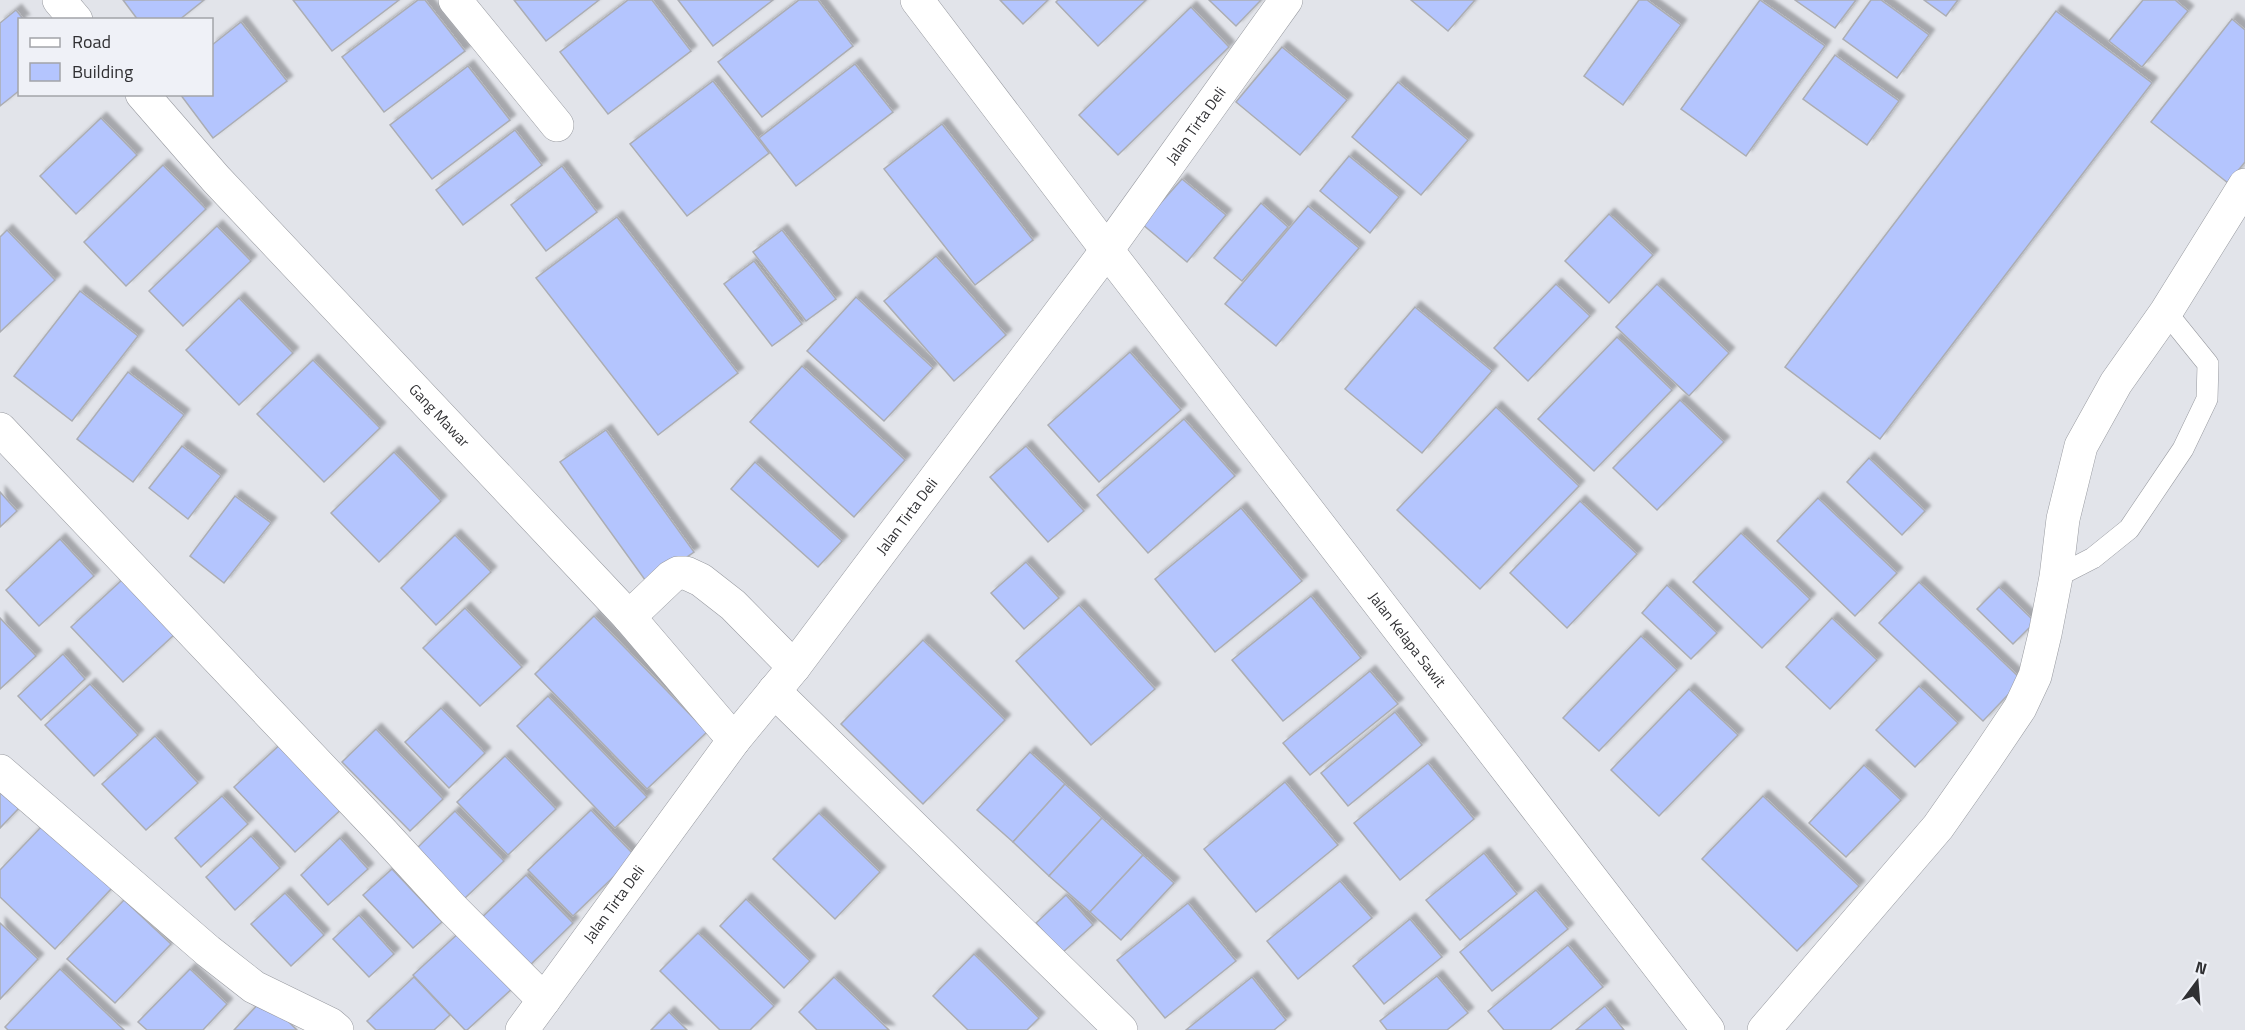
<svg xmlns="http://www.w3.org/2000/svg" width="2245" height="1030" viewBox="0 0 2245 1030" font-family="'Titillium Web',sans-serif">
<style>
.building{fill:#b4c5fe;stroke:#abadb3;stroke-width:1.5;filter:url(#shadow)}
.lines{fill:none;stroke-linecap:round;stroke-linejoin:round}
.lane-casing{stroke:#989aa0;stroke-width:22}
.street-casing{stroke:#989aa0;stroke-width:34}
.secondary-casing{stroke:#989aa0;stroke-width:34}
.lane{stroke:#fff;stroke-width:21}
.street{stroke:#fff;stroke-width:33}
.secondary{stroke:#fff;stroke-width:33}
.labels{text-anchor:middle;stroke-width:5;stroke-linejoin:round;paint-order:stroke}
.street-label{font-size:15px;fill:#303033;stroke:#eff1f7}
</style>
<defs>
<filter id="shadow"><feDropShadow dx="5.5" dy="-5.5" stdDeviation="1.5" flood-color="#0004"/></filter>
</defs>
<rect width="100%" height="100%" fill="#e2e4ea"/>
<!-- building -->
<g class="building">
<path d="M123 0H204L179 20H138Z"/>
<path d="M293 0H399L332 51Z"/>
<path d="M418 0H425L465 51 384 112 342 57Z"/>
<path d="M514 0H599L546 41Z"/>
<path d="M628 0H652L691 51 608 114 560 52Z"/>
<path d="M678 0H773L713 46Z"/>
<path d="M799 0H818L853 46 762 117 718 62Z"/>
<path d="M1000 0H1048L1023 24Z"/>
<path d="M1058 0H1146L1098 46 1056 2Z"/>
<path d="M1209 0H1261L1236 26Z"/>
<path d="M1411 0H1475L1448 31Z"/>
<path d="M1639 0H1647L1681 25 1623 105 1584 76Z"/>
<path d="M1760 0 1825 46 1746 156 1681 109Z"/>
<path d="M1795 0H1856L1835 28Z"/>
<path d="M1871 0H1881L1929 35 1897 78 1843 39Z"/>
<path d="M1924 0H1958L1946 16Z"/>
<path d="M2143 0H2175L2188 11 2142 67 2109 41Z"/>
<path d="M1191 7 1229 47 1118 155 1079 115Z"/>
<path d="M16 10 24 20H20V90L0 106V23Z"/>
<path d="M2056 11 2152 83 1880 439 1785 367Z"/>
<path d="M2232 19 2245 30V162L2228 183 2151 122Z"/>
<path d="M241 22 287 81 213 138 180 94H212V45Z"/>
<path d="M1282 47 1347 100 1300 155 1236 102Z"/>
<path d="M1835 55 1899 101 1867 145 1803 99Z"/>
<path d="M855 64 893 112 796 186 759 138Z"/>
<path d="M468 66 510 120 432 179 390 125Z"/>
<path d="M713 81 769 153 687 216 630 144Z"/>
<path d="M1398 82 1468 140 1421 195 1352 137Z"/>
<path d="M101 118 137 155 76 214 40 176Z"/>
<path d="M942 124 1033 240 975 285 884 169Z"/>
<path d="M515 130 542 165 463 225 436 190Z"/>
<path d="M1349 156 1399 197 1370 233 1320 191Z"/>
<path d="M163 165 206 209 126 286 84 242Z"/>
<path d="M562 166 597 212 546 251 511 205Z"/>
<path d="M1182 179 1226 215 1187 262 1142 224Z"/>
<path d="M1261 203 1288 227 1242 281 1214 258Z"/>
<path d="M1308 206 1359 248 1276 346 1225 304Z"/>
<path d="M1609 214 1653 255 1609 303 1565 261Z"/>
<path d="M617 217 738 373 658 435 536 278Z"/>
<path d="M217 226 251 261 183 326 149 291Z"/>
<path d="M7 230 55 280 0 332V237Z"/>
<path d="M782 230 836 299 806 321 753 252Z"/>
<path d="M936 256 1006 335 954 381 884 301Z"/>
<path d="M754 261 802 324 772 346 724 284Z"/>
<path d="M1556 284 1590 316 1528 381 1494 348Z"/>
<path d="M1657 284 1729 353 1689 396 1616 327Z"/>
<path d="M80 291 138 336 72 421 14 376Z"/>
<path d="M856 297 933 368 884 421 807 351Z"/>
<path d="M239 298 293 353 239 405 186 350Z"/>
<path d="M1415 307 1492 371 1422 453 1345 389Z"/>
<path d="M1617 337 1672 390 1594 471 1538 419Z"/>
<path d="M1130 352 1181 410 1099 482 1048 425Z"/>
<path d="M313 360 380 428 324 482 257 414Z"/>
<path d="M802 366 905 460 854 517 750 422Z"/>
<path d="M128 372 184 415 133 482 77 439Z"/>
<path d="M1680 400 1724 442 1657 510 1613 468Z"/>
<path d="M1496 407 1579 486 1480 589 1397 510Z"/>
<path d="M1184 419 1235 476 1148 553 1097 495Z"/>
<path d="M606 430 694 552 648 584 560 462Z"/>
<path d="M182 446 221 476 188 519 149 488Z"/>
<path d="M1026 446 1084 511 1048 542 990 477Z"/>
<path d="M394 452 441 501 379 562 331 513Z"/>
<path d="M1869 458 1925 511 1902 535 1847 482Z"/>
<path d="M755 462 842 541 818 567 731 489Z"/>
<path d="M0 492 17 511 0 527Z"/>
<path d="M235 496 271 523 224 583 190 556Z"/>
<path d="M1818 498 1897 573 1855 616 1777 541Z"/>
<path d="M1580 501 1637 554 1567 628 1510 573Z"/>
<path d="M1241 508 1302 581 1215 652 1155 579Z"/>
<path d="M1741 533 1810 599 1762 648 1693 582Z"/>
<path d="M455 535 491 572 436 625 401 588Z"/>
<path d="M60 539 94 576 39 626 6 590Z"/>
<path d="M1026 562 1059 598 1024 629 991 593Z"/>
<path d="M123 579 175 634 123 682 71 627Z"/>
<path d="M1919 582 2022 680 1983 721 1879 623Z"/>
<path d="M1667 585 1717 633 1691 659 1642 613Z"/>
<path d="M1999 587 2035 622 2013 644 1977 609Z"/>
<path d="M1311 596 1361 658 1283 721 1232 660Z"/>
<path d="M1079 605 1155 689 1091 745 1016 661Z"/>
<path d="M465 608 522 667 480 706 423 648Z"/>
<path d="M594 616 707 732 647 789 535 674Z"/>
<path d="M0 618 36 656 0 689Z"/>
<path d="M1832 618 1877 660 1830 709 1786 667Z"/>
<path d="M1641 636 1677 670 1599 751 1563 718Z"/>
<path d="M923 640 1005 720 923 804 841 724Z"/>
<path d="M63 654 85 679 41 720 18 696Z"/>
<path d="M1370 671 1398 704 1310 775 1283 743Z"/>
<path d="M90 684 138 735 94 776 45 725Z"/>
<path d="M1919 686 1958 723 1915 767 1876 730Z"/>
<path d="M1689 689 1738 735 1659 816 1611 770Z"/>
<path d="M548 696 647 797 615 828 517 726Z"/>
<path d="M441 708 485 753 449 788 405 742Z"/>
<path d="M1395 712 1422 745 1348 806 1321 773Z"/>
<path d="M376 729 443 799 410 831 342 762Z"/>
<path d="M155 736 198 783 146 830 102 784Z"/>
<path d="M285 740 346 805 295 852 234 787Z"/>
<path d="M1030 752 1065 784 1013 842 977 810Z"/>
<path d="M505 756 556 809 508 855 457 802Z"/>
<path d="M1428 763 1474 819 1400 880 1354 823Z"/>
<path d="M1864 765 1901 800 1846 857 1809 823Z"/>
<path d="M1285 782 1338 845 1256 912 1204 849Z"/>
<path d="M1065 784 1102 818 1049 876 1013 842Z"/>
<path d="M0 790 19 808 0 828Z"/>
<path d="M222 796 248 824 201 867 175 838Z"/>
<path d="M1763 796 1859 886 1797 951 1702 859Z"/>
<path d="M591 810 635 856 573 916 528 870Z"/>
<path d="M455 811 504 861 464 899 416 849Z"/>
<path d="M819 813 880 872 835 919 773 859Z"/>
<path d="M1102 818 1143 855 1090 912 1049 876Z"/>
<path d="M43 825 112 888 55 949 0 897V870Z"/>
<path d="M251 836 280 868 235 910 206 877Z"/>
<path d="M340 838 368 869 328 905 301 875Z"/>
<path d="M1484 853 1517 894 1460 940 1426 900Z"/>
<path d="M1143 855 1174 883 1121 940 1090 912Z"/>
<path d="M392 869 442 922 413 948 363 895Z"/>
<path d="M526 875 573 923 522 973 475 924Z"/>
<path d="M1340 881 1372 918 1298 979 1267 941Z"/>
<path d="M1536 890 1568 929 1492 991 1460 952Z"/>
<path d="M285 893 324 935 291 966 251 924Z"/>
<path d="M1066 895 1093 925 1062 953 1036 923Z"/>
<path d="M746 899 810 961 784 988 720 926Z"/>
<path d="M124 900 171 944 115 1003 67 959Z"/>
<path d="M1188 903 1236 961 1165 1018 1117 960Z"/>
<path d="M359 915 394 954 369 977 333 939Z"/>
<path d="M1410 919 1442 957 1384 1004 1353 966Z"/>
<path d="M0 923 38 959 0 999Z"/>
<path d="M461 931 514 987 467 1030H465L413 975Z"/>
<path d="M698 933 774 1006 750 1030H720L660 971Z"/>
<path d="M1568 945 1603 987 1550 1030H1504L1488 1011Z"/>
<path d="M974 954 1039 1018 1027 1030H968L933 996Z"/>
<path d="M60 969 124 1030H8L5 1027Z"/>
<path d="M190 969 227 1004 203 1030H147L138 1022Z"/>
<path d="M1437 976 1468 1013 1447 1030H1387L1380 1021Z"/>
<path d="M414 977 450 1015 434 1030H376L367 1021Z"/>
<path d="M834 977 889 1030H817L799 1012Z"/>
<path d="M1252 977 1286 1020 1274 1030H1186Z"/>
<path d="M264 998 297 1030H234Z"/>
<path d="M1605 1006 1624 1030H1576Z"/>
<path d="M669 1012 687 1030H651Z"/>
</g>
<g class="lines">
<!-- lane casing -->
<g class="lane-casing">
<path id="lane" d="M2056 577 2093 558 2129 529 2183 449 2207 399 2208 364 2166 312"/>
</g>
<!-- street casing -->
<g class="street-casing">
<g id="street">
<path d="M59 0 76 20"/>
<path d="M455 0 557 125"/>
<path id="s1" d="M917 0 1107 250 1708 1030"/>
<path id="s2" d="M142 94 216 179 629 617 734 740"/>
<path d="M0 429 382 832 452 908 544 1000"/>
<path d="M629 617 671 577 678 573H686L701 580 733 605 794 667"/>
<path d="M774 691 1121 1030"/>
<path d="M0 771 208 951 254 987 330 1024 337 1030"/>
<path d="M1764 1030 1938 827 1985 760 2020 708 2035 676 2045 634 2056 577 2063 519 2081 446 2116 383 2166 312 2245 185"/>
</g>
</g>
<!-- secondary casing -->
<g class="secondary-casing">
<g id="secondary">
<path id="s3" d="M522 1030 734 740 794 667 1107 250 1286 0"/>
</g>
</g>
<!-- lane -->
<use href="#lane" class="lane"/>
<!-- street -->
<use href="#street" class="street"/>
<!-- secondary -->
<use href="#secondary" class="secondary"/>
</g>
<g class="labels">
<!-- street labels -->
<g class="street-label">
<text dy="5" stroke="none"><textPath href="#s3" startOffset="1128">Jalan Tirta Deli</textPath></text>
<text dy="5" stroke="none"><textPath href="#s2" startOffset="438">Gang Mawar</textPath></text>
<text dy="5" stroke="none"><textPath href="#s3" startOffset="642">Jalan Tirta Deli</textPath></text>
<text dy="5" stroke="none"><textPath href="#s1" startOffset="806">Jalan Kelapa Sawit</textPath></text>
<text dy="5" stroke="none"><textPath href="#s3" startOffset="156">Jalan Tirta Deli</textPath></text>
</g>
</g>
<!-- legend -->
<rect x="18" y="18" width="195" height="78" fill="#eff1f7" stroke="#a3a4a9" stroke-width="1.5"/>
<rect x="30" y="38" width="30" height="9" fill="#ffffff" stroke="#a3a4a9" stroke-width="1.5"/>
<text x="72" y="48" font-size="18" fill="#303033">Road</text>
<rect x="30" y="63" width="30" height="18" fill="#b4c5fe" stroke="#a3a4a9" stroke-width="1.5"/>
<text x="72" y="78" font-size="18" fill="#303033">Building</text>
<!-- north arrow -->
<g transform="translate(2197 982) rotate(16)" stroke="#eff1f7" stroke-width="4.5" paint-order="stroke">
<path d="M0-4.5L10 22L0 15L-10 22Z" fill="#303033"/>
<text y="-9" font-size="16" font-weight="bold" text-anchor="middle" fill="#303033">N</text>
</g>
</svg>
